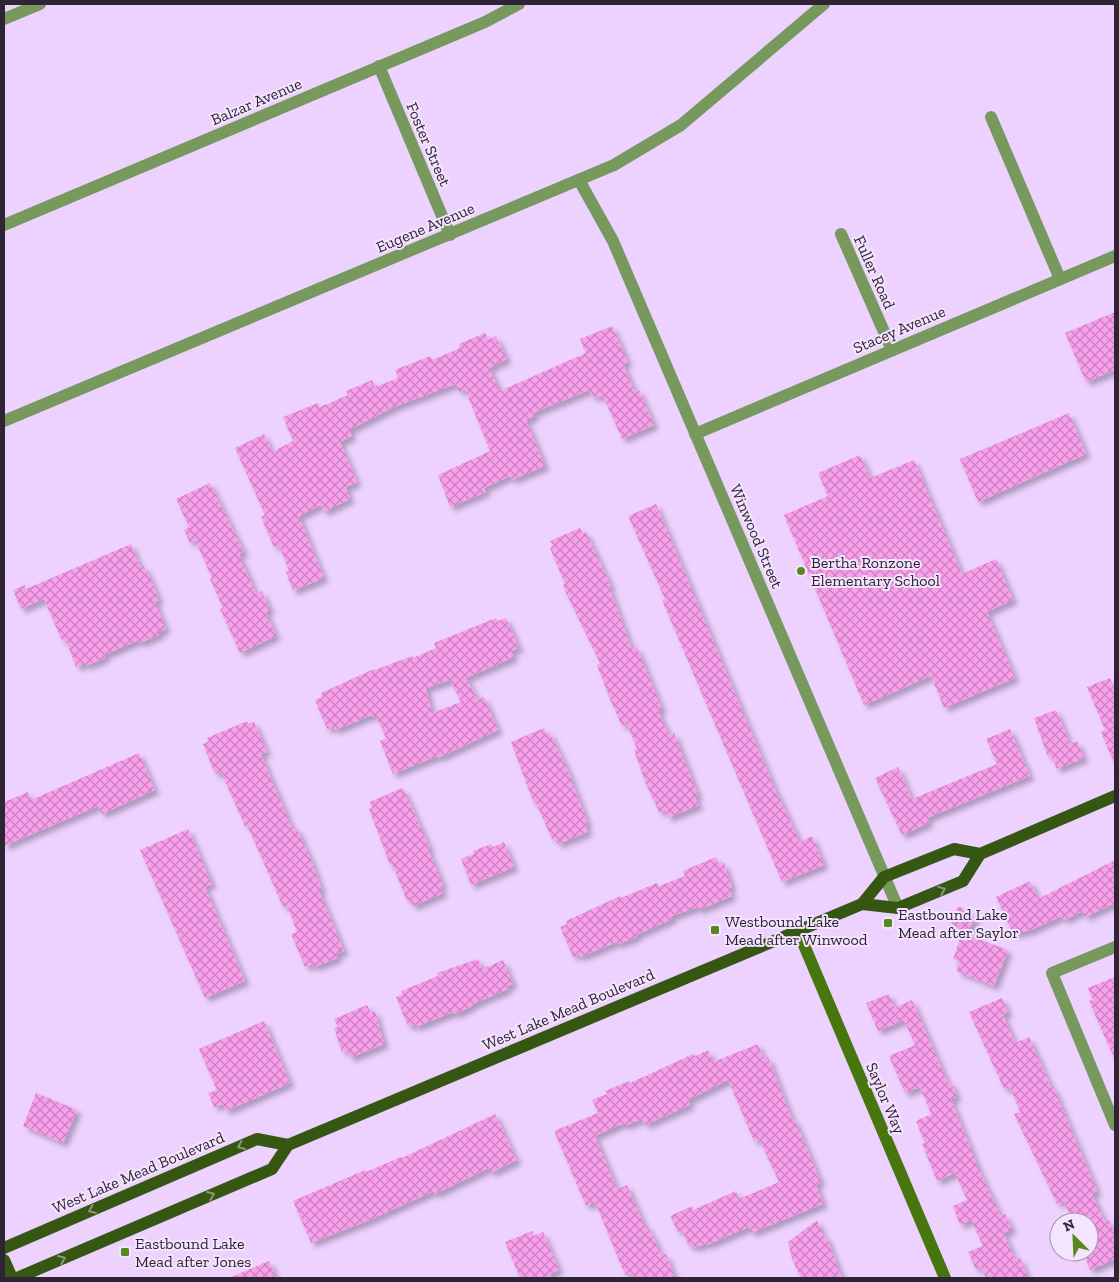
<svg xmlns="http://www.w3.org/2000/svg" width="1119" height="1282" viewBox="0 0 1119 1282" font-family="'Zilla Slab',serif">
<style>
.building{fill:url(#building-cross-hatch);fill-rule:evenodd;filter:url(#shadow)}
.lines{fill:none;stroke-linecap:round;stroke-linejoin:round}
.street{stroke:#77995e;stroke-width:12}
.secondary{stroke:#46760d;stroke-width:12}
.primary{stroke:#355712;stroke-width:12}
.oneway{stroke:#8b967c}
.poi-dot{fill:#558920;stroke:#f4e4fe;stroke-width:2}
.labels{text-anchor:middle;stroke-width:4;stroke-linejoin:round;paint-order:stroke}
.street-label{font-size:16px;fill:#2f2435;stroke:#f4e4fe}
.poi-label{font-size:16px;fill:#2f2435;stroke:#f4e4fe;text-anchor:start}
</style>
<defs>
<pattern id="building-cross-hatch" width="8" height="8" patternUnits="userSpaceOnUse" patternTransform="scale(1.25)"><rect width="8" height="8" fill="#f99feb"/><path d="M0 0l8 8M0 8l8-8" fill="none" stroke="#ca81bf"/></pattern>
<filter id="shadow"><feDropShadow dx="4.5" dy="4.5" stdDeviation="2.5" flood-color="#0004"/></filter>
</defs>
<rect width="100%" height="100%" fill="#edd1fe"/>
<!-- building -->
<g class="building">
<path d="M1115 312V370L1086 382 1065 333Z"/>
<path d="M612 326 628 362 623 364 635 392 639 390 654 425 622 439 603 396 597 398 596 395 592 397 589 390 533 413 535 416 526 420 545 466 512 480 510 476 484 488 486 492 450 507 438 475 490 451 465 389 459 392 456 384 394 407 349 430 352 436 340 442 357 482 346 487 350 499 324 512 321 505 299 516 324 578 293 591 286 572 289 571 279 545 274 547 261 517 265 515 235 448 264 434 272 452 293 441 283 417 318 403 320 407 348 395 346 391 372 380 375 387 398 378 395 370 430 356 432 360 460 348 459 344 485 333 488 340 496 336 507 359 489 368 500 391 586 353 580 339Z"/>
<path d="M1069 413 1086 454 978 502 960 459Z"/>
<path d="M860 455 870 478 914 460 962 574 996 559 1013 600 987 612 1015 678 944 708 931 676 864 705 784 515 828 496 818 473Z"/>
<path d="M210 483 244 552 239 554 256 594 262 591 270 610 266 612 276 636 240 653 220 609 223 608 210 579 212 578 195 540 190 543 184 530 189 527 176 499Z"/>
<path d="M656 504 775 789 800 842 812 836 824 865 782 882 662 600 665 599 628 516Z"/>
<path d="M580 528 583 534 586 532 611 586 609 587 632 649 637 647 662 709 658 711 669 735 674 733 698 795 695 797 699 805 668 818 665 810 659 812 646 784 634 750 637 749 627 724 622 726 609 697 597 665 600 663 565 591 563 585 565 584 550 548 553 546 550 541Z"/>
<path d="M131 544 140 567 144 566 152 582 159 600 155 602 166 629 159 632V635L140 643 139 640 104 655 105 658 86 666 85 663 76 667 66 640 62 641 44 599 21 609 13 590 25 585 26 589Z"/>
<path d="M496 618 498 621 506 618 519 648 511 651 514 657 466 678 478 700 484 697 498 730 438 758 437 756 393 774 380 741 386 738 376 716 373 717 372 715 335 730 334 727 327 729 315 700 322 697 321 693 374 669 375 670 412 656 413 658 436 648 434 643ZM450 680 461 702 432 713 426 688Z"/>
<path d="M1110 678 1115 691V766L1101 732 1105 730 1087 687Z"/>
<path d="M1056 710 1070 744 1077 741 1084 758 1057 769 1051 756 1048 757 1034 718Z"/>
<path d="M247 721 248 724 254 722 267 752 261 754 267 769 293 830 297 828 311 860 322 890 319 891 344 951 336 954 338 958 314 967 313 964 305 967 291 934 297 932 287 905 283 907 247 825 245 826 221 772 215 774 203 744 209 741 207 738Z"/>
<path d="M544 728 546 734 550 733 567 768 588 824 585 825 588 832 558 844 555 838 552 839 536 803 534 804 511 742Z"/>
<path d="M1010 729 1030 776 927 818 929 823 902 835 875 778 898 767 912 799 997 764 986 739Z"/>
<path d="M139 753 155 790 102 814 98 806 4 846V802L28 792 31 800Z"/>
<path d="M403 788 430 848 428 849 443 885 440 886 443 893 413 906 410 900 407 901 392 864 390 865 369 809 372 808 369 802Z"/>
<path d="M188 829 212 884 205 887 245 981 205 998 140 850Z"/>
<path d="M504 842 514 867 471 885 461 859 474 854 473 851 491 844 493 847Z"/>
<path d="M716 857 719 865 724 863 732 887 729 888 732 896 699 910 698 907 672 916V919L636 935 637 937 618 944 617 942 580 957 579 954 573 957 560 927 567 924 566 921 620 896 621 898 657 883 659 886 685 876 683 871Z"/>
<path d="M1115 860V903L1085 917 1083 911 1064 920 1062 916 1031 930 1013 934 996 897 1030 881 1038 899Z"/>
<path d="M959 906 976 919 965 933 948 920Z"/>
<path d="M962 933 1008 950 994 986 956 971 960 961 953 959Z"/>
<path d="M478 959 483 969 503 960 513 984 507 986 508 989 471 1005 472 1006 460 1012 454 1014 453 1012 416 1027 415 1024 408 1026 396 997 403 994 401 991 438 976 437 973Z"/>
<path d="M1115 977V1060L1089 1001 1093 1000 1088 988Z"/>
<path d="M889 994 895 1008 912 1000 948 1083 951 1082 957 1097 951 1099 980 1172 1001 1216 1005 1214 1012 1229 1004 1233 1015 1260 1020 1258 1028 1278H986L981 1267 976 1270 968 1252 983 1246 971 1220 960 1225 953 1206 967 1200 955 1173 937 1181 922 1144 925 1143 916 1121 931 1114 920 1087 905 1093 889 1056 915 1045 904 1020 878 1031 866 1003Z"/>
<path d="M1002 998 1008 1012 1003 1015 1015 1043 1029 1037 1051 1087 1053 1086 1097 1191 1092 1194 1105 1222 1109 1220 1115 1235V1259L1090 1270 1083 1252H1089V1222H1073L1064 1201 1057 1204 1014 1114 1020 1112 1010 1087 1004 1089 969 1012Z"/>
<path d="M367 1005 371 1013 375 1011 384 1044 350 1058 347 1050 342 1052 334 1028 338 1027 334 1019Z"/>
<path d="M264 1021 290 1083 226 1111 223 1104 214 1107 208 1093 217 1090 199 1049Z"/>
<path d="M758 1044 764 1059 768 1057 793 1121 795 1120 821 1182 816 1184 823 1204 751 1233 749 1227 707 1245 706 1243 695 1248 694 1245 689 1247 682 1230 678 1232 670 1216 692 1206 693 1210 736 1191 739 1199 779 1182 759 1139 754 1141 728 1080 688 1100 690 1105 645 1125 642 1119 627 1125 621 1124 595 1136 617 1189 627 1185 644 1225H646L653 1236 662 1256 666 1254 675 1278H633L631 1273 625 1275 595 1202 586 1206 554 1131 598 1113 592 1100 607 1094 605 1091 629 1081 630 1083 650 1074 693 1054 695 1056 708 1050 713 1062Z"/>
<path d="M36 1093 77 1110 63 1143 23 1126Z"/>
<path d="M495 1114 517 1160 491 1173 489 1168 435 1194 434 1191 372 1219 311 1243 293 1201 365 1170 366 1172 401 1157 402 1158Z"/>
<path d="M817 1220 824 1237 826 1236 842 1278H801L792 1259 788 1242Z"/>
<path d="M532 1231 534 1236 543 1232 554 1258 559 1270 550 1274 552 1278H520L505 1242Z"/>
<path d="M269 1261 276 1278H229Z"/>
</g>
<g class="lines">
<!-- street -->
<g class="street">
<path d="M4 19 40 4"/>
<path d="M379 66 450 235"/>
<path d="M991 117 1060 279"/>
<path d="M579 180 613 241 898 908"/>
<path d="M4 225 485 22 519 4"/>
<path d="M841 234 892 350"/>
<path d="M4 421 614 165 681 125 824 4"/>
<path d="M695 434 1115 256"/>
<path d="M1115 947 1052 973 1115 1125"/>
</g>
<!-- secondary -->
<path class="secondary" d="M798 931 945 1278"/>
<!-- primary -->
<g class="primary">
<path d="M862 904 898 908 963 881 980 854"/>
<path d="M4 1248 257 1139 288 1145"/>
<path d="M4 1260 12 1278"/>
<path d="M17 1278 272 1169 288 1145 862 904 884 877 954 849 980 854 1115 796"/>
</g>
</g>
<!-- one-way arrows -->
<defs><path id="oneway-chevron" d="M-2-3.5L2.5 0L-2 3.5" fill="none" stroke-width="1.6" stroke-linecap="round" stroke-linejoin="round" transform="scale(1.25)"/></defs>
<g class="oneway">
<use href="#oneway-chevron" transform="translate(942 890) rotate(-22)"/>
<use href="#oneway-chevron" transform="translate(241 1146) rotate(157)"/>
<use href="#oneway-chevron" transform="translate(211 1195) rotate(-23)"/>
<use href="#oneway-chevron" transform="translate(92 1210) rotate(157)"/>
<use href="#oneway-chevron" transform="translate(62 1259) rotate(-23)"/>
</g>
<!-- markers -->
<g class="poi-dot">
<circle cx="801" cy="571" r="5"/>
<rect x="883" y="918" width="10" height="10" rx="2.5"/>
<rect x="710" y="925" width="10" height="10" rx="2.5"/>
<rect x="120" y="1247" width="10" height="10" rx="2.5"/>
</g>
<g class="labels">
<!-- street labels -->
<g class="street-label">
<text transform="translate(256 101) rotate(-23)" y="6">Balzar Avenue</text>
<text transform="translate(429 144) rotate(67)" y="6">Foster Street</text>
<text transform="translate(425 227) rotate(-23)" y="6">Eugene Avenue</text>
<text transform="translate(875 272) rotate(66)" y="6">Fuller Road</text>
<text transform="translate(899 329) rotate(-23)" y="6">Stacey Avenue</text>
<text transform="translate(757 536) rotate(67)" y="6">Winwood Street</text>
<text transform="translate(568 1009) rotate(-23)" y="6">West Lake Mead Boulevard</text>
<text transform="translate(886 1098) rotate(67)" y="6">Saylor Way</text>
<text transform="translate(138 1172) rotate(-23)" y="6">West Lake Mead Boulevard</text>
</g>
<!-- poi labels -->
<g class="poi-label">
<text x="811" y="568">Bertha Ronzone<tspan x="811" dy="18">Elementary School</tspan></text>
<text x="898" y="920">Eastbound Lake<tspan x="898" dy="18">Mead after Saylor</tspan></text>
<text x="725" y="927">Westbound Lake<tspan x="725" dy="18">Mead after Winwood</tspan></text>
<text x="135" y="1249">Eastbound Lake<tspan x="135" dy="18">Mead after Jones</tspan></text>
</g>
</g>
<!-- border -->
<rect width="1119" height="1282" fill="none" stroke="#2f2435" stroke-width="10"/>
<!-- north arrow -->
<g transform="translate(1074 1237) rotate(336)"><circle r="24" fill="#f4e4fe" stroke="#a597ae"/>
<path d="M0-4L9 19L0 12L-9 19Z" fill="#558920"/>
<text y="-8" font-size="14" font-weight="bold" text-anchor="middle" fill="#2f2435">N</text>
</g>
</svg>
